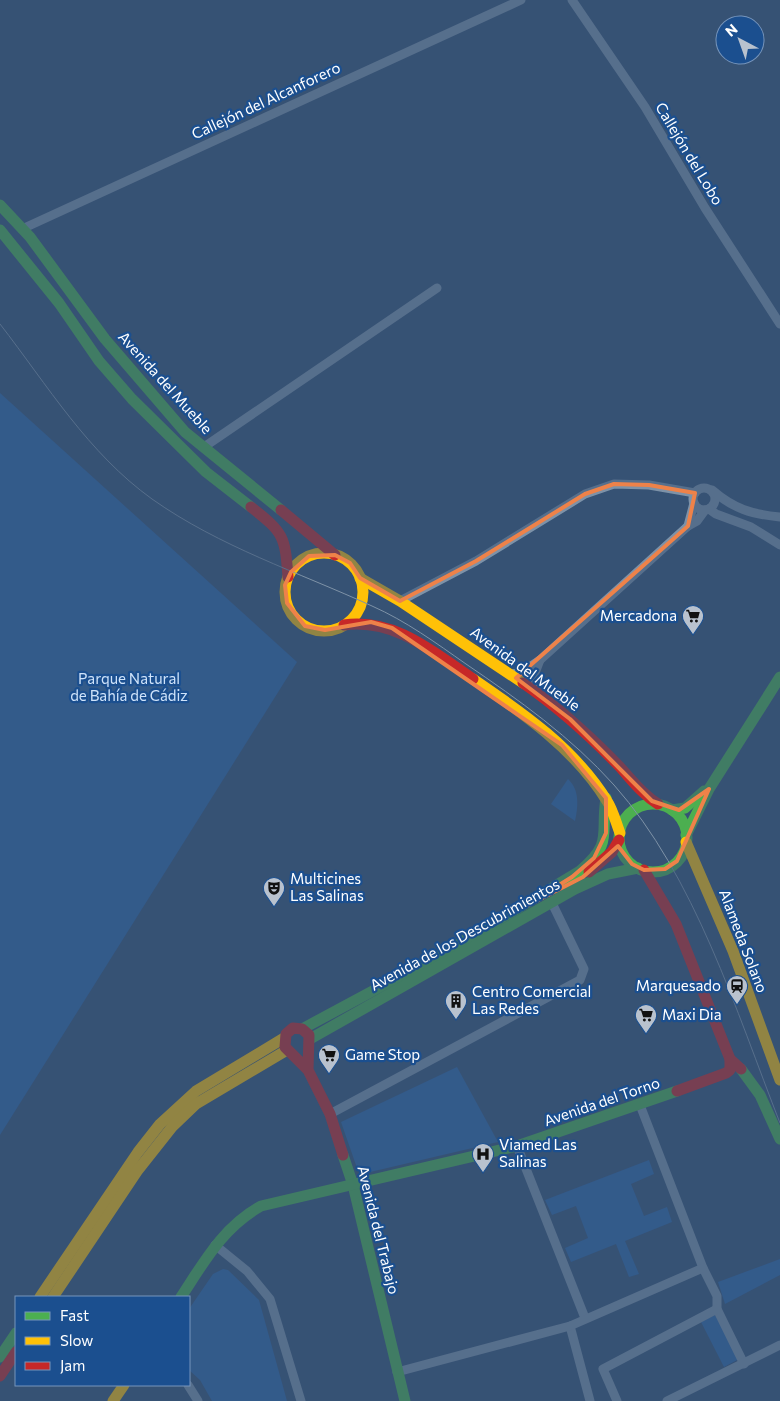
<svg xmlns="http://www.w3.org/2000/svg" width="780" height="1401" viewBox="0 0 780 1401" font-family="Commissioner,sans-serif">
<style>
.green{fill:#2f66a5}
.lines{fill:none;stroke-linecap:round;stroke-linejoin:round}
.street{stroke:#7d92a8;stroke-width:9}
.fast{stroke:#4caf50;stroke-width:11}
.slow{stroke:#ffc107;stroke-width:11}
.jam{stroke:#c62828;stroke-width:11}
.tram{stroke:#7e92a7;stroke-width:1}
.marked{fill:none;stroke:#ee8249;stroke-width:4;stroke-linejoin:round}
.labels{text-anchor:middle;stroke-width:4.5;stroke-linejoin:round;paint-order:stroke}
.street-label{font-size:15px;fill:#fff;stroke:#1b4f8f}
.poi-label{font-size:15px;fill:#fff;stroke:#1b4f8f;text-anchor:start}
.park-label{font-size:15px;fill:#cfe3fa;stroke:#1b4f8f}
</style>
<rect width="100%" height="100%" fill="#365274"/>
<!-- green -->
<g class="green">
<path d="M0 393 297 662 0 1135Z"/>
<path d="M568 779C580 790 578 807 575 821L551 804Z"/>
<path d="M457 1067 498 1142 366 1173 357 1168 341 1122Z"/>
<path d="M649 1160 654 1174 631 1184 644 1216 667 1207 672 1222 625 1241 639 1274 629 1277 616 1244 571 1262 565 1248 588 1238 576 1206 552 1215 545 1200Z"/>
<path d="M780 1259V1275L725 1304 718 1282Z"/>
<path d="M223 1269 228 1270 259 1300 287 1401H212L200 1380 189 1370V1309L213 1274Z"/>
<path d="M715 1315 739 1359 724 1367 701 1322Z"/>
</g>
<g class="lines">
<!-- street -->
<g class="street">
<path d="M572 0 645 107 705 208 780 324"/>
<path d="M22 229 521 0"/>
<path d="M204 447 437 288"/>
<circle cx="704" cy="499" r="11"/>
<path d="M712 490C734 509 751 514 780 517"/>
<path d="M709 509 716 514 751 527 780 545"/>
<path d="M688 526 694 503"/>
<path d="M400 601 476 561 585 494 614 484 649 485 695 493"/>
<path d="M509 674 521 673 540 660 688 526 697 521 705 510"/>
<path d="M536 692 535 673 540 660"/>
<path d="M640 1105 703 1268 717 1296V1309L744 1364"/>
<path d="M330 1114 580 980 584 969 552 903"/>
<path d="M517 1146 585 1318"/>
<path d="M215 1245 247 1271 270 1299 301 1401"/>
<path d="M570 1326 590 1401"/>
<path d="M397 1372 570 1326 703 1268"/>
<path d="M188 1385 198 1401"/>
<path d="M617 1401 603 1369 717 1309"/>
<path d="M667 1401 780 1345"/>
</g>
<!-- fast -->
<g class="fast">
<path d="M0 205 30 237 105 339 185 432 281 510"/>
<path d="M0 230 59 303 99 361 132 399 206 472 251 507"/>
<circle cx="653" cy="838" r="34"/>
<path d="M672 810 685 808 704 791"/>
<path d="M686 835 709 789 780 677"/>
<path d="M302 1029 447 951 580 871C614 842 600 835 606 798"/>
<path d="M310 1039 575 889 608 874 638 868"/>
<path d="M741 1069 760 1095 780 1139"/>
<path d="M343 1155 353 1185 405 1401"/>
<path d="M181 1297C204 1262 223 1227 261 1206L517 1146 677 1091"/>
<path d="M0 1357 16 1333"/>
</g>
<!-- slow -->
<g class="slow">
<circle cx="324" cy="592" r="39"/>
<path d="M360 578 400 601 523 683"/>
<path d="M473 679C523 713 575 749 607 801 613 810 616 823 620 833"/>
<path d="M686 842 733 951 780 1080"/>
<path d="M40 1297 138 1152 160 1124 196 1091 284 1038"/>
<path d="M53 1297 138 1170 172 1127 196 1104 287 1050"/>
<path d="M113 1401 124 1385"/>
</g>
<!-- jam -->
<g class="jam">
<path d="M251 507C284 533 285 536 288 577"/>
<path d="M281 510 335 555"/>
<path d="M344 625C395 618 433 652 473 679"/>
<path d="M523 683C558 707 590 736 619 766 632 780 642 794 658 804"/>
<path d="M644 870 676 924 730 1059 741 1069"/>
<path d="M589 872 612 852 619 840"/>
<path d="M308 1070 309 1035 302 1029 293 1028 286 1034 285 1047 308 1070 330 1114 343 1155"/>
<path d="M677 1091 726 1073 730 1070V1059"/>
<path d="M0 1376 16 1352"/>
</g>
<!-- tram -->
<path class="tram" d="M0 324C48 386 88 453 152 499 220 547 298 572 372 606 406 621 436 643 466 664 519 700 571 737 614 785 695 876 736 1011 780 1123"/>
</g>
<!-- marked area -->
<path d="M0 0H780V1401H0ZM614 484 649 485 695 493 688 526 516 678 570 719 652 801 679 810 709 789 677 861 665 869 644 870 632 864 618 846 583 877 519 910 572 877 594 858 606 833V798L562 745 392 628 371 622 325 630 305 626 287 603 285 585 291 572 309 556 335 555 350 563 360 578 400 601 476 561 585 494Z" fill="#365274" fill-opacity=".55" fill-rule="evenodd"/>
<path class="marked" d="M614 484 649 485 695 493 688 526 516 678 570 719 652 801 679 810 709 789 677 861 665 869 644 870 632 864 618 846 583 877 519 910 572 877 594 858 606 833V798L562 745 392 628 371 622 325 630 305 626 287 603 285 585 291 572 309 556 335 555 350 563 360 578 400 601 476 561 585 494Z"/>
<!-- icons -->
<defs>
<g id="supermarket-pin" transform="scale(1.125)"><path d="M0 17L-7.5 6A9.5 9.5 0 1 1 7.5 6Z" fill="#b9c2ce" stroke="#1b4f8f"/><path d="M-6-5.5h2.5l.6 2H6L4.5 2H-2.5L-4.4-4H-6ZM-1.5 3.2a1.3 1.3 0 1 0 .1 0ZM3 3.2a1.3 1.3 0 1 0 .1 0Z" fill="#111"/></g>
<g id="theatre-pin" transform="scale(1.125)"><path d="M0 17L-7.5 6A9.5 9.5 0 1 1 7.5 6Z" fill="#b9c2ce" stroke="#1b4f8f"/><path d="M-5-5.5Q0-4 5-5.5V0Q5 5 0 6Q-5 5-5 0ZM-3.3-2.5H-1v1.5H-3.3ZM1-2.5H3.3v1.5H1ZM-2.8 1Q0 5.5 2.8 1Z" fill="#111"/></g>
<g id="station-pin" transform="scale(1.125)"><path d="M0 17L-7.5 6A9.5 9.5 0 1 1 7.5 6Z" fill="#b9c2ce" stroke="#1b4f8f"/><path d="M-3-6H3Q5-6 5-4V2Q5 4 3 4L4.5 6H3L1.5 4h-3L-3 6H-4.5L-3 4Q-5 4-5 2V-4Q-5-6-3-6ZM-3.5-4v3h7v-3ZM-3.5 1v1.5H-2V1ZM2 1v1.5H3.5V1Z" fill="#111"/></g>
<g id="building-pin" transform="scale(1.125)"><path d="M0 17L-7.5 6A9.5 9.5 0 1 1 7.5 6Z" fill="#b9c2ce" stroke="#1b4f8f"/><path d="M-4-6H4V6H1V3H-1V6H-4ZM-2.5-4.3h1.7v1.8h-1.7ZM.8-4.3h1.7v1.8H.8ZM-2.5-1h1.7V.8h-1.7ZM.8-1h1.7V.8H.8Z" fill="#111"/></g>
<g id="hospital-pin" transform="scale(1.125)"><path d="M0 17L-7.5 6A9.5 9.5 0 1 1 7.5 6Z" fill="#b9c2ce" stroke="#1b4f8f"/><path d="M-5-5h3v3.5h4V-5h3V5h-3V1.5h-4V5h-3Z" fill="#111"/></g>
</defs>
<g fill-rule="evenodd">
<use href="#supermarket-pin" x="693" y="616"/>
<use href="#theatre-pin" x="274" y="888"/>
<use href="#station-pin" x="737" y="986"/>
<use href="#building-pin" x="456" y="1001"/>
<use href="#supermarket-pin" x="646" y="1015"/>
<use href="#supermarket-pin" x="329" y="1055"/>
<use href="#hospital-pin" x="483" y="1154"/>
</g>
<g class="labels">
<!-- street labels -->
<g class="street-label">
<text transform="translate(266 101) rotate(-25)" y="5">Callejón del Alcanforero</text>
<text transform="translate(689 154) rotate(59)" y="5">Callejón del Lobo</text>
<text transform="translate(165 383) rotate(48)" y="5">Avenida del Mueble</text>
<text transform="translate(525 669) rotate(36)" y="5">Avenida del Mueble</text>
<text transform="translate(465 935) rotate(-29)" y="5">Avenida de los Descubrimientos</text>
<text transform="translate(743 941) rotate(69)" y="5">Alameda Solano</text>
<text transform="translate(602 1102) rotate(-19)" y="5">Avenida del Torno</text>
<text transform="translate(378 1230) rotate(76)" y="5">Avenida del Trabajo</text>
</g>
<!-- poi labels -->
<g class="poi-label">
<text x="677" y="621" text-anchor="end">Mercadona</text>
<text x="290" y="884">Multicines<tspan x="290" dy="17">Las Salinas</tspan></text>
<text x="721" y="991" text-anchor="end">Marquesado</text>
<text x="472" y="997">Centro Comercial<tspan x="472" dy="17">Las Redes</tspan></text>
<text x="662" y="1020">Maxi Dia</text>
<text x="345" y="1060">Game Stop</text>
<text x="499" y="1150">Viamed Las<tspan x="499" dy="17">Salinas</tspan></text>
</g>
<!-- park labels -->
<g class="park-label">
<text x="129" y="684">Parque Natural<tspan x="129" dy="17">de Bahía de Cádiz</tspan></text>
</g>
</g>
<!-- legend -->
<rect x="15" y="1296" width="175" height="90" fill="#1b4f8f" stroke="#7695bc"/>
<rect x="25" y="1312" width="25" height="8" fill="#4caf50" stroke="#7695bc"/>
<text x="60" y="1321" font-size="15" fill="#ffffff">Fast</text>
<rect x="25" y="1337" width="25" height="8" fill="#ffc107" stroke="#7695bc"/>
<text x="60" y="1346" font-size="15" fill="#ffffff">Slow</text>
<rect x="25" y="1362" width="25" height="8" fill="#c62828" stroke="#7695bc"/>
<text x="60" y="1371" font-size="15" fill="#ffffff">Jam</text>
<!-- north arrow -->
<g transform="translate(740 40) rotate(319)"><circle r="24" fill="#1b4f8f" stroke="#7695bc"/>
<path d="M0-4L9 19L0 12L-9 19Z" fill="#b9c2ce"/>
<text y="-8" font-size="14" font-weight="bold" text-anchor="middle" fill="#ffffff">N</text>
</g>
</svg>
